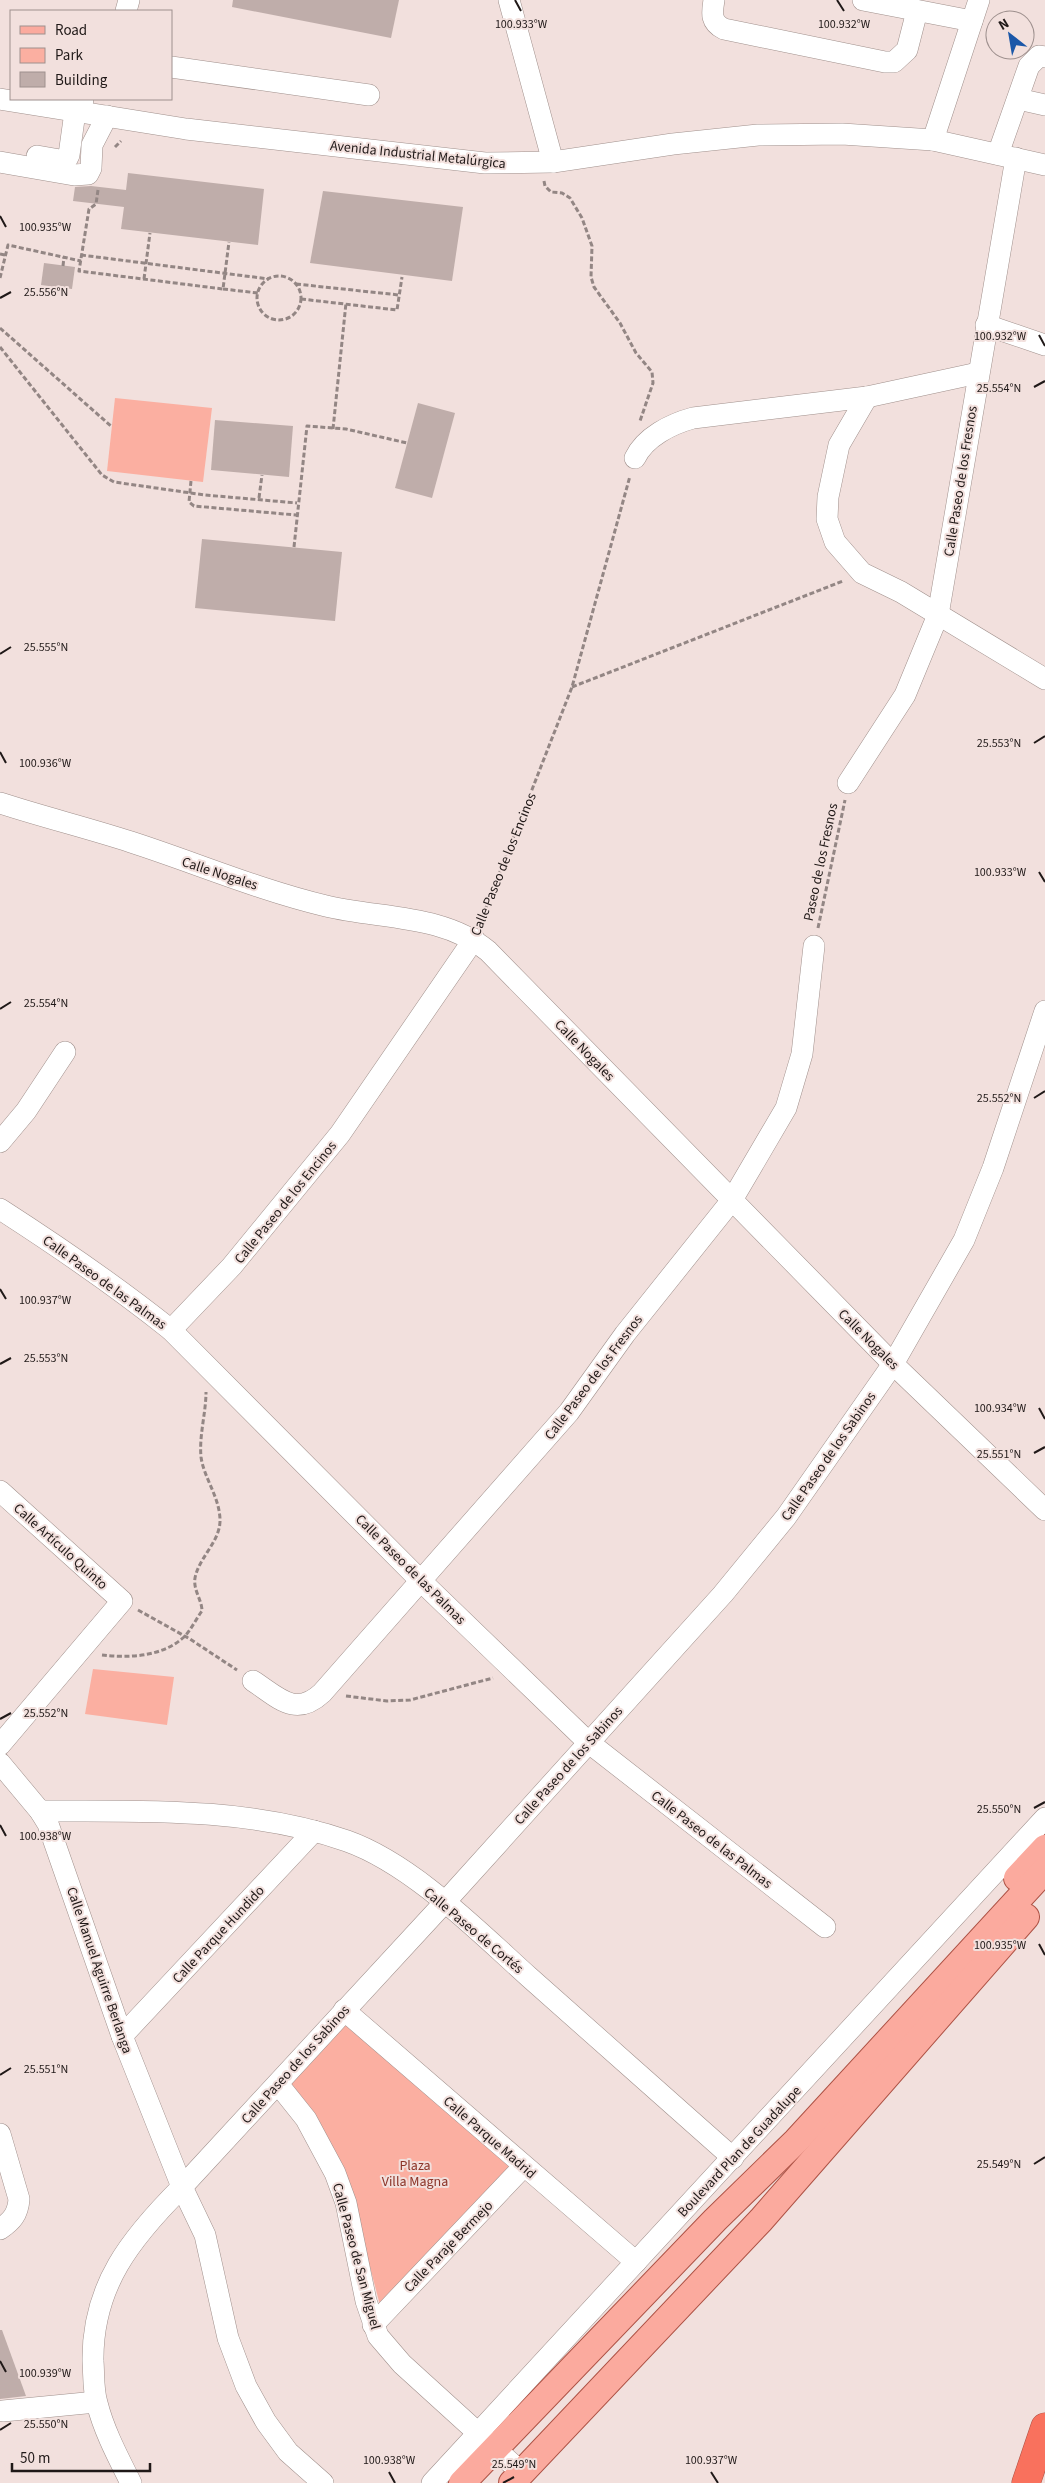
<svg xmlns="http://www.w3.org/2000/svg" width="1045" height="2483" viewBox="0 0 1045 2483" font-family="'Source Sans 3',sans-serif">
<style>
.green{fill:#fbafa1}
.building{fill:#bfadaa}
.lines{fill:none;stroke-linecap:round;stroke-linejoin:round}
.minor-casing{stroke:#a0908c;stroke-width:22}
.major-casing{stroke:#ad5245;stroke-width:28}
.highway-casing{stroke:#ad5245;stroke-width:29}
.path{stroke:#938684;stroke-width:3;stroke-dasharray:5 2.5;stroke-linecap:butt}
.minor{stroke:#fff;stroke-width:21}
.major{stroke:#fbaa9e;stroke-width:26}
.highway{stroke:#f9715d;stroke-width:28}
.ticks{fill:none;stroke:#201918;stroke-width:2}
.labels{text-anchor:middle;stroke-width:4;stroke-linejoin:round;paint-order:stroke}
.street-label{font-size:14px;fill:#201918;stroke:#f2e0dd}
.park-label{font-size:14px;fill:#8c3428;stroke:#f2e0dd}
.ticks-label{font-size:12px;text-anchor:middle;fill:#201918;stroke:#f2e0dd;stroke-width:4;stroke-linejoin:round;paint-order:stroke}
</style>
<rect width="100%" height="100%" fill="#f2e0dd"/>
<!-- green -->
<g class="green">
<path d="M115 398 212 408 203 482 107 471Z"/>
<path d="M93 1669 174 1677 167 1725 85 1714Z"/>
<path d="M346 2023 511 2168 381 2309 348 2183 289 2084Z"/>
</g>
<!-- building -->
<g class="building">
<path d="M233 0H399L391 38 232 7Z"/>
<path d="M128 173 264 189 258 245 121 229 124 207 73 201 75 187 91 186 126 190Z"/>
<path d="M323 191 463 207 452 281 310 263Z"/>
<path d="M44 263 75 267 72 289 41 285Z"/>
<path d="M418 403 455 413 432 498 395 488Z"/>
<path d="M215 420 293 426 289 477 211 470Z"/>
<path d="M202 539 342 552 335 621 195 608Z"/>
<path d="M0 2330H2L26 2396 0 2399Z"/>
</g>
<g class="lines">
<!-- minor casing -->
<g class="minor-casing">
<g id="minor">
<path d="M509 0 553 162"/>
<path d="M714 0C712 13 710 22 724 29L885 62H894L907 50 917 11"/>
<path d="M863 0 972 21"/>
<path d="M126 11 129 0"/>
<path d="M171 67 369 95"/>
<path d="M0 99 186 129 485 163 553 162 673 144 758 135 842 134 933 140 1045 165"/>
<path d="M1018 99 1045 105"/>
<path d="M933 140 979 0"/>
<path d="M998 154 1029 66 1039 56 1045 57"/>
<path d="M37 156 60 160 67 159 69 155 75 112 83 101"/>
<path d="M0 162 74 175 88 174 91 168 92 145 107 116"/>
<path d="M986 325 1045 345"/>
<path d="M867 397 839 445 828 497 827 519 835 542 862 573 901 592 1045 679"/>
<path d="M635 458C645 437 671 424 693 418L867 397 978 373"/>
<path d="M848 783 905 695 938 615 1016 158"/>
<path d="M0 803C43 817 88 828 131 842 196 863 259 890 326 906 380 919 444 914 488 951L893 1364 1045 1510"/>
<path d="M0 1142 26 1111 65 1052"/>
<path d="M0 1209C59 1247 116 1286 171 1330L421 1581 588 1742 825 1927"/>
<path d="M171 1330 232 1266 340 1134 474 939"/>
<path d="M0 1491 122 1601 0 1745"/>
<path d="M253 1681C278 1697 295 1718 322 1693L569 1412 625 1334 732 1200 786 1108 802 1054 814 946"/>
<path d="M0 1763 40 1811 48 1824 122 2036 182 2187 205 2235 228 2338 246 2386 266 2422 288 2452 323 2483"/>
<path d="M40 1811C142 1811 250 1807 347 1841 412 1864 478 1931 529 1977 597 2037 665 2098 733 2158"/>
<path d="M344 2010 636 2262"/>
<path d="M122 2036 314 1831"/>
<path d="M278 2084 306 2119 335 2173 346 2203 366 2301 378 2336 402 2364 522 2473"/>
<path d="M0 2134 19 2199C18 2214 12 2221 0 2229"/>
<path d="M373 2325 523 2167"/>
<path d="M3 2411 96 2402"/>
<path d="M131 2483C118 2457 104 2431 97 2403 93 2390 94 2374 93 2361 92 2286 131 2238 182 2187L445 1902 723 1594 786 1517 893 1364 964 1240 993 1168 1045 1011"/>
<path d="M432 2483 1045 1818"/>
</g>
</g>
<!-- major casing -->
<g class="major-casing">
<g id="major">
<path d="M1017 1878 1045 1848"/>
<path d="M462 2483 715 2220 796 2141 1045 1870"/>
<path d="M512 2483 761 2220 1026 1917"/>
</g>
</g>
<!-- highway casing -->
<g class="highway-casing">
<path id="highway" d="M1026 2483 1045 2427"/>
</g>
<!-- path -->
<g class="path">
<path d="M115 147 121 141"/>
<path d="M544 181 545 186 551 192 562 193 570 198 582 218 592 246 591 277 594 287 620 323 636 353 652 372 653 383 640 421"/>
<path d="M98 190 96 204 89 209 79 271 223 289 229 242"/>
<path d="M0 254 5 255"/>
<path d="M81 255 269 279"/>
<path d="M63 266 64 257"/>
<circle cx="279" cy="298" r="22"/>
<path d="M0 278 8 245 81 261"/>
<path d="M144 279 150 233"/>
<path d="M296 284 399 295"/>
<path d="M223 289 258 293"/>
<path d="M301 299 397 310 402 277"/>
<path d="M0 328 112 427"/>
<path d="M0 347 102 475 114 482 205 495 297 503"/>
<path d="M333 429 346 303"/>
<path d="M191 481 189 502 194 506 296 515"/>
<path d="M259 498 262 475"/>
<path d="M294 547 307 426 346 429 407 443"/>
<path d="M572 687 843 581"/>
<path d="M480 923 572 687 630 476"/>
<path d="M818 928 845 800"/>
<path d="M138 1610 190 1639 237 1670"/>
<path d="M102 1655C129 1658 162 1657 184 1637 191 1630 196 1619 202 1611 202 1600 193 1590 195 1578 199 1557 221 1541 220 1519 219 1496 204 1478 201 1457 199 1435 206 1413 206 1392"/>
<path d="M346 1696 387 1701 410 1700 493 1678"/>
</g>
<!-- minor -->
<use href="#minor" class="minor"/>
<!-- major -->
<use href="#major" class="major"/>
<!-- highway -->
<use href="#highway" class="highway"/>
</g>
<!-- ticks -->
<path class="ticks" d="M515 0 521 11M837 0 844 11M0 216 6 227M0 298 11 292M1039 335 1045 346M1034 387 1045 381M0 654 11 647M1034 743 1045 736M0 752 6 763M1039 872 1045 882M0 1009 11 1002M1034 1098 1045 1091M0 1289 6 1299M0 1364 11 1358M1039 1408 1045 1419M1034 1453 1045 1447M0 1719 11 1713M1034 1808 1045 1802M0 1825 6 1836M1039 1944 1045 1955M0 2075 11 2068M1034 2164 1045 2157M0 2361 6 2372M0 2430 11 2423M389 2472 395 2483M711 2472 718 2483M503 2483 514 2477"/>
<g class="labels">
<!-- street labels -->
<g class="street-label">
<text transform="translate(418 154) rotate(6)" y="5">Avenida Industrial Metalúrgica</text>
<text transform="translate(960 481) rotate(-81)" y="5">Calle Paseo de los Fresnos</text>
<text transform="translate(820 862) rotate(-78)" y="5">Paseo de los Fresnos</text>
<text transform="translate(503 864) rotate(-68)" y="5">Calle Paseo de los Encinos</text>
<text transform="translate(220 873) rotate(18)" y="5">Calle Nogales</text>
<text transform="translate(585 1050) rotate(46)" y="5">Calle Nogales</text>
<text transform="translate(285 1202) rotate(-51)" y="5">Calle Paseo de los Encinos</text>
<text transform="translate(105 1282) rotate(36)" y="5">Calle Paseo de las Palmas</text>
<text transform="translate(869 1339) rotate(45)" y="5">Calle Nogales</text>
<text transform="translate(593 1377) rotate(-53)" y="5">Calle Paseo de los Fresnos</text>
<text transform="translate(828 1456) rotate(-55)" y="5">Calle Paseo de los Sabinos</text>
<text transform="translate(61 1546) rotate(42)" y="5">Calle Artículo Quinto</text>
<text transform="translate(411 1569) rotate(45)" y="5">Calle Paseo de las Palmas</text>
<text transform="translate(568 1765) rotate(-48)" y="5">Calle Paseo de los Sabinos</text>
<text transform="translate(712 1839) rotate(38)" y="5">Calle Paseo de las Palmas</text>
<text transform="translate(474 1930) rotate(40)" y="5">Calle Paseo de Cortés</text>
<text transform="translate(218 1934) rotate(-47)" y="5">Calle Parque Hundido</text>
<text transform="translate(100 1970) rotate(71)" y="5">Calle Manuel Aguirre Berlanga</text>
<text transform="translate(295 2064) rotate(-48)" y="5">Calle Paseo de los Sabinos</text>
<text transform="translate(490 2137) rotate(41)" y="5">Calle Parque Madrid</text>
<text transform="translate(739 2151) rotate(-47)" y="5">Boulevard Plan de Guadalupe</text>
<text transform="translate(448 2246) rotate(-46)" y="5">Calle Paraje Bermejo</text>
<text transform="translate(357 2256) rotate(75)" y="5">Calle Paseo de San Miguel</text>
</g>
<!-- park labels -->
<g class="park-label">
<text x="415" y="2170">Plaza<tspan x="415" dy="16">Villa Magna</tspan></text>
</g>
</g>
<g class="ticks-label">
<text x="521" y="28">100.933°W</text>
<text x="844" y="28">100.932°W</text>
<text x="45" y="231">100.935°W</text>
<text x="46" y="296">25.556°N</text>
<text x="1000" y="340">100.932°W</text>
<text x="999" y="392">25.554°N</text>
<text x="46" y="651">25.555°N</text>
<text x="999" y="747">25.553°N</text>
<text x="45" y="767">100.936°W</text>
<text x="1000" y="876">100.933°W</text>
<text x="46" y="1007">25.554°N</text>
<text x="999" y="1102">25.552°N</text>
<text x="45" y="1304">100.937°W</text>
<text x="46" y="1362">25.553°N</text>
<text x="1000" y="1412">100.934°W</text>
<text x="999" y="1458">25.551°N</text>
<text x="46" y="1717">25.552°N</text>
<text x="999" y="1813">25.550°N</text>
<text x="45" y="1840">100.938°W</text>
<text x="1000" y="1949">100.935°W</text>
<text x="46" y="2073">25.551°N</text>
<text x="999" y="2168">25.549°N</text>
<text x="45" y="2377">100.939°W</text>
<text x="46" y="2428">25.550°N</text>
<text x="389" y="2464">100.938°W</text>
<text x="711" y="2464">100.937°W</text>
<text x="514" y="2468">25.549°N</text>
</g>
<!-- legend -->
<rect x="10" y="10" width="162" height="90" fill="#f2e0dd" stroke="#9e908e"/>
<rect x="20" y="26" width="25" height="8" fill="#fbaa9e" stroke="#9e908e"/>
<text x="55" y="35" font-size="15" fill="#201918">Road</text>
<rect x="20" y="48" width="25" height="15" fill="#fbafa1" stroke="#9e908e"/>
<text x="55" y="60" font-size="15" fill="#201918">Park</text>
<rect x="20" y="72" width="25" height="15" fill="#bfadaa" stroke="#9e908e"/>
<text x="55" y="85" font-size="15" fill="#201918">Building</text>
<!-- north arrow -->
<g transform="translate(1010 35) rotate(329)"><circle r="24" fill="#f2e0dd" stroke="#9e908e"/>
<path d="M0-4L9 19L0 12L-9 19Z" fill="#1b57a8"/>
<text y="-8" font-size="14" font-weight="bold" text-anchor="middle" fill="#201918">N</text>
</g>
<!-- scale -->
<path d="M12 2463v8h138v-8" fill="none" stroke="#201918" stroke-width="2.5"/>
<text x="20" y="2463" font-size="15" fill="#201918" stroke="#f2e0dd" stroke-width="4" paint-order="stroke">50 m</text>
</svg>
